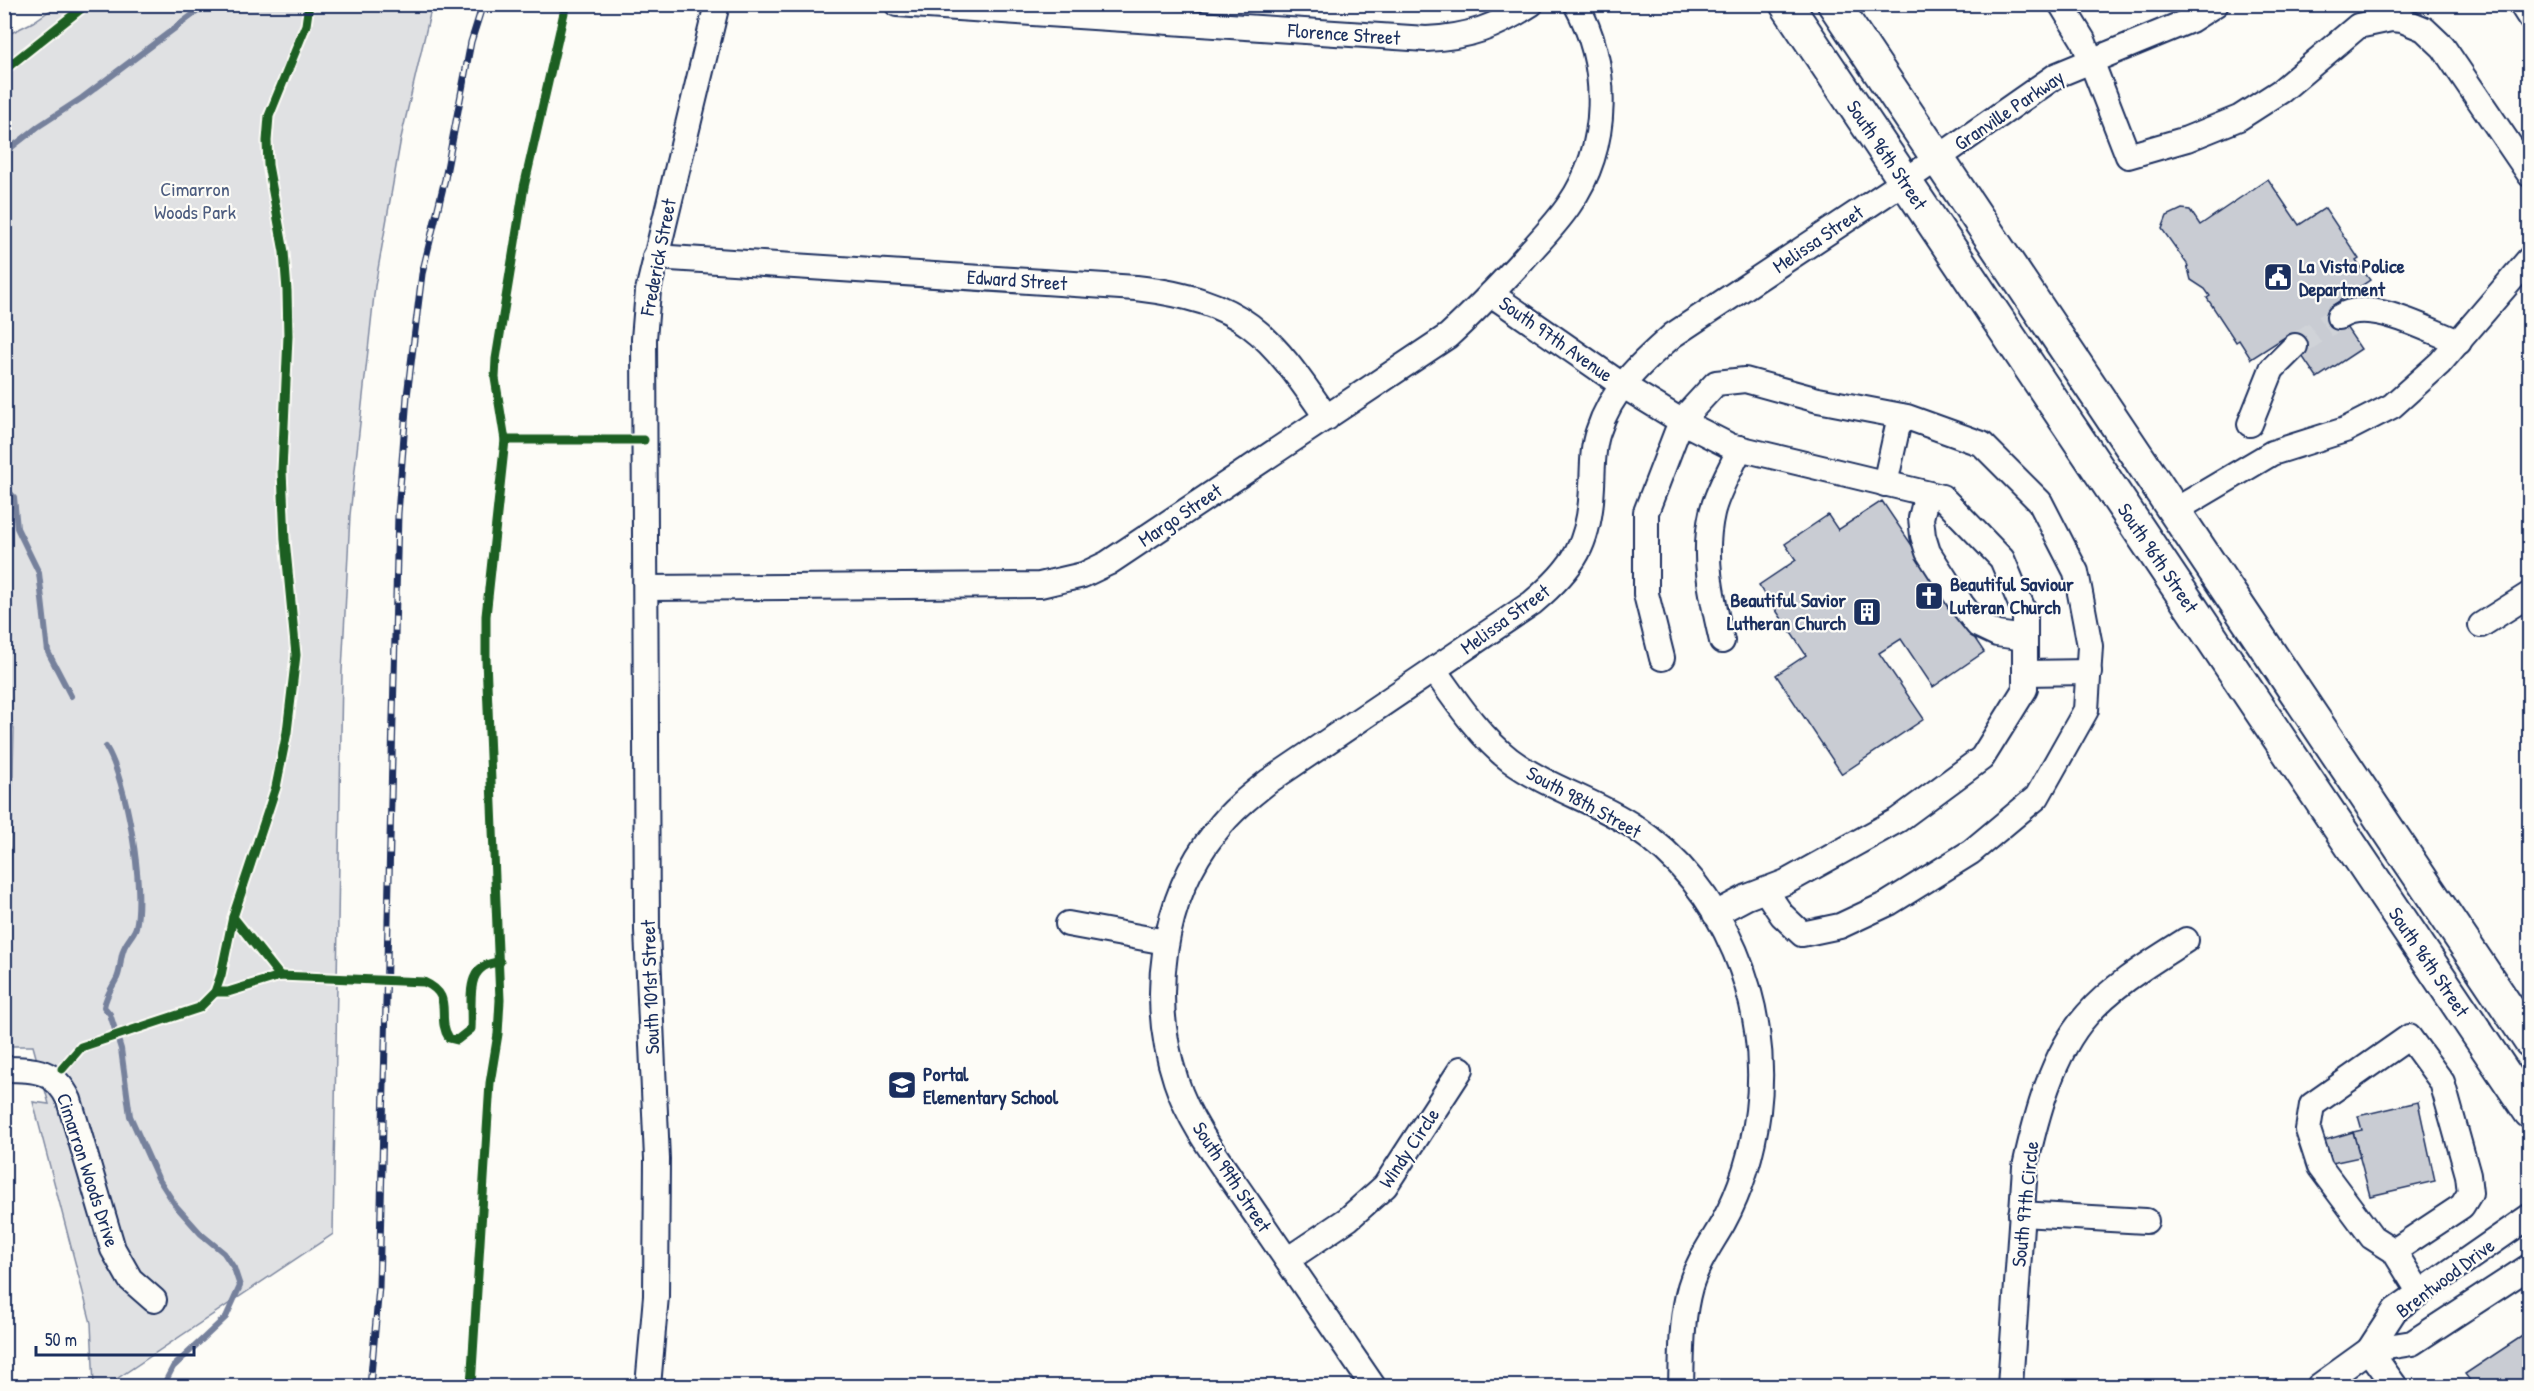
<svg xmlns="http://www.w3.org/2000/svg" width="2534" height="1391" viewBox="0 0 2534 1391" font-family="'Patrick Hand',sans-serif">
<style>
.green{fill:#e0e1e3;stroke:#7e88a0;stroke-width:1.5}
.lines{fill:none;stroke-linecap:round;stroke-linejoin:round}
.stream{stroke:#76819c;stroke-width:6}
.building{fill:#c9ccd3;stroke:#1b2f5e;stroke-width:1.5}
.minor-tunnel{stroke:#d0d3d8;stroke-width:24;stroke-dasharray:24 12;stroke-linecap:butt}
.minor-casing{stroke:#1b2f5e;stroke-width:28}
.major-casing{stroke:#1b2f5e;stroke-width:36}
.minor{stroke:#fdfcf7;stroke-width:24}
.major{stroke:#fdfcf7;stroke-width:32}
.rail-casing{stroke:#1b2f5e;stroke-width:7}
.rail{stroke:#fdfcf7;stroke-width:4.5;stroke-dasharray:14;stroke-linecap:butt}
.cycleway-casing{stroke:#fdfcf7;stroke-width:13}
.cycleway{stroke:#1b5e20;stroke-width:9}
.labels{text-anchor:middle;stroke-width:4.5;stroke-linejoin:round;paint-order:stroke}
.street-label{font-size:20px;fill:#1b2f5e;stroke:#fdfcf7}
.park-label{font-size:20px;fill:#4c5c7f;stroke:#fdfcf7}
.poi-label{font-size:20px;font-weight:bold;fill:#1b2f5e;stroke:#fdfcf7;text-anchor:start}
</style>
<rect width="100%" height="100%" fill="#fdfcf7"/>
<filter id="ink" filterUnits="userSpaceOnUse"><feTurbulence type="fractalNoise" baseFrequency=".0167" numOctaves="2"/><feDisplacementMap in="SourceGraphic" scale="12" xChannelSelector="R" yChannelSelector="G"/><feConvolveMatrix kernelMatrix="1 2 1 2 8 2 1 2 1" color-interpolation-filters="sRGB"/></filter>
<g filter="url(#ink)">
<!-- green -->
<path class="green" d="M58 5H432L401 138 375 286 350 515 342 671 333 1234 106 1386H94L91 1323 33 1102 49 1104 33 1046H6L14 729 5 704V36L33 22Z"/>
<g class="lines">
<!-- stream -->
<g class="stream">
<path d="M4 158 12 147 39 126 82 98 199 10 203 4"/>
<path d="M4 473 7 488"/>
<path d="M4 487 14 497 17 528 39 573 48 652 71 696"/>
<path d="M106 747C127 781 145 888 136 927 134 935 125 942 123 951 120 959 121 969 117 978 112 988 106 995 104 1007L110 1014 121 1049 130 1116 158 1178 176 1206 201 1234 224 1253 234 1268 240 1286 226 1317 173 1367 163 1386"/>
</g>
</g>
<!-- building -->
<g class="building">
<path d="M2268 179 2299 225 2325 208 2359 259 2356 261 2370 280 2332 306 2361 349 2317 378 2288 335 2251 359 2239 340 2236 342 2207 298 2210 296 2205 289 2191 280 2187 264 2162 229 2167 216 2182 209 2190 210 2200 225Z"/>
<path d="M1882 501 1984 652 1933 687 1901 639 1879 653 1924 719 1842 774 1776 675 1806 655 1759 585 1796 560 1785 544 1828 515 1838 530Z"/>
<path d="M2418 1102 2435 1181 2370 1196 2353 1132 2362 1130 2358 1116Z"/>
<path d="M2353 1132 2360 1157 2327 1164 2322 1141Z"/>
<path d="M2530 1331V1386H2474L2465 1374Z"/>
</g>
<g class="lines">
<!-- minor-tunnel -->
<path class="minor-tunnel" d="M2295 346 2339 317"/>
<!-- minor casing -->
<g class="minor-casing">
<g id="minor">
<path d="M897 4 1426 39C1470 37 1495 27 1531 4"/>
<path d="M2061 4 2083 40 2128 156 2187 139 2239 118 2281 91 2358 26 2391 19 2402 20 2424 29 2443 47 2530 175"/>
<path d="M2521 4 2530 18"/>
<path d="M655 257 1136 288C1244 301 1268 332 1327 418"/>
<path d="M1491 294 1622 385 1681 421 1646 512V594L1662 658"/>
<path d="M2339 317C2369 297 2427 330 2459 342"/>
<path d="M2250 424 2272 369 2295 346"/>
<path d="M1885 484 1900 416"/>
<path d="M1927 494 1921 518 1923 536 1928 552 1962 605 1978 625 1997 634 2025 638"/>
<path d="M2174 511 2272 453 2345 430 2392 406 2440 363 2530 258"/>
<path d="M646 588 1040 585 1083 575 1108 563 1448 336C1473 313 1496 289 1519 264 1536 244 1555 226 1569 205 1610 146 1610 66 1576 4"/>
<path d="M2481 625 2530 594"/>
<path d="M1722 641C1712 598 1702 557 1712 513 1717 491 1731 469 1740 448"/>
<path d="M1434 670C1456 701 1479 736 1510 760 1548 788 1594 800 1633 826 1725 887 1771 1004 1758 1111 1753 1150 1742 1188 1723 1223 1711 1244 1697 1263 1690 1287 1681 1319 1682 1354 1681 1386"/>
<path d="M2025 673 2089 672"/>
<path d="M1715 914 1747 897 1786 882 1898 820 1982 758 2025 689V614L2002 559 1942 497 1730 446 1681 421 1716 383 1745 380 1818 400 1907 417 1982 444 2040 502 2076 572 2090 646 2086 710 2037 797 1971 852 1889 903 1840 926 1802 934 1782 915 1765 890"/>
<path d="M1068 924 1166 942"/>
<path d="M4 1069C36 1069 55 1070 69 1100L113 1249 130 1279 154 1300"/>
<path d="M2021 1214 2146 1221"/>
<path d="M2394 1251 2372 1237 2320 1167 2308 1130 2312 1105 2409 1037 2442 1082 2468 1175 2470 1193 2462 1206 2394 1251 2420 1293"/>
<path d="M1287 1260 1348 1219 1385 1186 1461 1069"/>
<path d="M2369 1350 2412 1343 2530 1266"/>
<path d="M2369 1350 2395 1386"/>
<path d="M648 1386 656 1296 657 1159 647 930 644 339 648 291 717 4"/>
<path d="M1373 1386C1332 1326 1291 1266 1250 1206 1224 1167 1191 1127 1176 1081 1149 999 1161 899 1216 831 1231 811 1250 796 1269 781L1532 603C1575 567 1590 543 1592 486 1593 468 1592 449 1598 432 1611 390 1641 363 1673 335L1905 181 2057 75 2191 20 2216 4"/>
<path d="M2010 1386 2025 1167C2036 1117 2052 1054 2087 1015 2114 984 2152 962 2186 940"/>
<path d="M2319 1386 2369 1350 2395 1310 2530 1216"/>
</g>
</g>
<!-- major casing -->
<g class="major-casing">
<g id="major">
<path d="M1786 4 2530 1112"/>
<path d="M1834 4 2530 1041"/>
</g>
</g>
<!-- minor -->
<use href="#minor" class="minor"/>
<!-- major -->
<use href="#major" class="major"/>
<!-- rail casing -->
<g class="rail-casing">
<path id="rail" d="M370 1386 379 1287 398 514 407 396 422 274 445 179 471 42 483 4"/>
</g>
<!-- rail -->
<use href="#rail" class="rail"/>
<!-- cycleway casing -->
<g class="cycleway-casing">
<g id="cycleway">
<path d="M4 70 87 4"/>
<path d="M505 440H644"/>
<path d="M233 917 280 976"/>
<path d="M215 992H228L280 976 424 982C456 996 435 1017 449 1038L457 1040 471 1029C473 1002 462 964 500 962"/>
<path d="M62 1069 81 1047 199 1008 215 992 221 975 233 917 276 787 287 732 296 655 285 540 282 471 288 336 287 291 284 252 268 165 267 141 269 116 306 25 309 4"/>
<path d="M471 1386 490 1083 498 1034 500 1000 486 659V616L505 440 495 378 496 359 524 187 566 4"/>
</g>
</g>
<!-- cycleway -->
<use href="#cycleway" class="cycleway"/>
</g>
</g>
<!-- icons -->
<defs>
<g id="civic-square" transform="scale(1.5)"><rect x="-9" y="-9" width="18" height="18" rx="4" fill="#1b2f5e" stroke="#fdfcf7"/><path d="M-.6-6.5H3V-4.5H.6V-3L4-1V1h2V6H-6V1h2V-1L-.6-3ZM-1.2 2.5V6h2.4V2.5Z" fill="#fff"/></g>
<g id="church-square" transform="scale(1.5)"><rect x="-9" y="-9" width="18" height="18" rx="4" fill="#1b2f5e" stroke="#fdfcf7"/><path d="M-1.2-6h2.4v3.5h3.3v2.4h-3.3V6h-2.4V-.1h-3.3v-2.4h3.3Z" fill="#fff"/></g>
<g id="building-square" transform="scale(1.5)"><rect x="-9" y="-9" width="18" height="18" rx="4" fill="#1b2f5e" stroke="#fdfcf7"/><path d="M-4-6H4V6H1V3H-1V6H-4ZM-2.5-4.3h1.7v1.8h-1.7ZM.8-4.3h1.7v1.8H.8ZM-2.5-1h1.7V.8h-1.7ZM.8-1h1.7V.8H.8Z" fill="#fff"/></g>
<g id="school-square" transform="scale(1.5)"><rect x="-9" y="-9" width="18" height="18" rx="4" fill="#1b2f5e" stroke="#fdfcf7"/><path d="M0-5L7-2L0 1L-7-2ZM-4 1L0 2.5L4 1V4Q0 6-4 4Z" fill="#fff"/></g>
</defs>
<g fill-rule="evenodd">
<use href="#civic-square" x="2278" y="277"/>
<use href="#church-square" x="1929" y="596"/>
<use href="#building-square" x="1867" y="612"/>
<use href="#school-square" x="902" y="1085"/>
</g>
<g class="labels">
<!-- street labels -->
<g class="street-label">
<text transform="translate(1344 34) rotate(4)" y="7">Florence Street</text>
<text transform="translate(2009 110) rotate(-34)" y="7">Granville Parkway</text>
<text transform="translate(1887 155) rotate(56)" y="7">South 96th Street</text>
<text transform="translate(1818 239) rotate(-34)" y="7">Melissa Street</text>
<text transform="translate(658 257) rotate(-79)" y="7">Frederick Street</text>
<text transform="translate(1017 280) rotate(4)" y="7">Edward Street</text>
<text transform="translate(1556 339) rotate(35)" y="7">South 97th Avenue</text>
<text transform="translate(1180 515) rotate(-34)" y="7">Margo Street</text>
<text transform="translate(2158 558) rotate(56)" y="7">South 96th Street</text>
<text transform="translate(1505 619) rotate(-36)" y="7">Melissa Street</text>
<text transform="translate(1584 802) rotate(29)" y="7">South 98th Street</text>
<text transform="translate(2429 962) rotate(56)" y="7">South 96th Street</text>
<text transform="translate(650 987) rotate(-92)" y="7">South 101st Street</text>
<text transform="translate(1409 1148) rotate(-56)" y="7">Windy Circle</text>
<text transform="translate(88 1170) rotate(72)" y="7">Cimarron Woods Drive</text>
<text transform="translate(1232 1177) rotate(57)" y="7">South 99th Street</text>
<text transform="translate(2025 1204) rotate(-84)" y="7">South 97th Circle</text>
<text transform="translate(2445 1278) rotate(-37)" y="7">Brentwood Drive</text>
</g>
<!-- park labels -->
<g class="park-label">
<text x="195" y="196">Cimarron<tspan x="195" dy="23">Woods Park</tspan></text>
</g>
<!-- poi labels -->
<g class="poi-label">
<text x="2299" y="273">La Vista Police<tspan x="2299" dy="23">Department</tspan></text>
<text x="1950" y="591">Beautiful Saviour<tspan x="1950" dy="23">Luteran Church</tspan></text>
<text x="1846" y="607" text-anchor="end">Beautiful Savior<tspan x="1846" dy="23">Lutheran Church</tspan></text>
<text x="923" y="1081">Portal<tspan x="923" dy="23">Elementary School</tspan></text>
</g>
</g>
<!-- margin -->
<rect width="2534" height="1391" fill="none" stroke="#fdfcf7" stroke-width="24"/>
<rect x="12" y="12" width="2510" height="1367" fill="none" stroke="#1b2f5e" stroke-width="2" filter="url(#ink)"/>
<!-- scale -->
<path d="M36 1346v9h158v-9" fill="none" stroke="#1b2f5e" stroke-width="3"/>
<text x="45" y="1346" font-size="18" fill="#1b2f5e" stroke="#fdfcf7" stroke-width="4.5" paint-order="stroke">50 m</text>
</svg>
